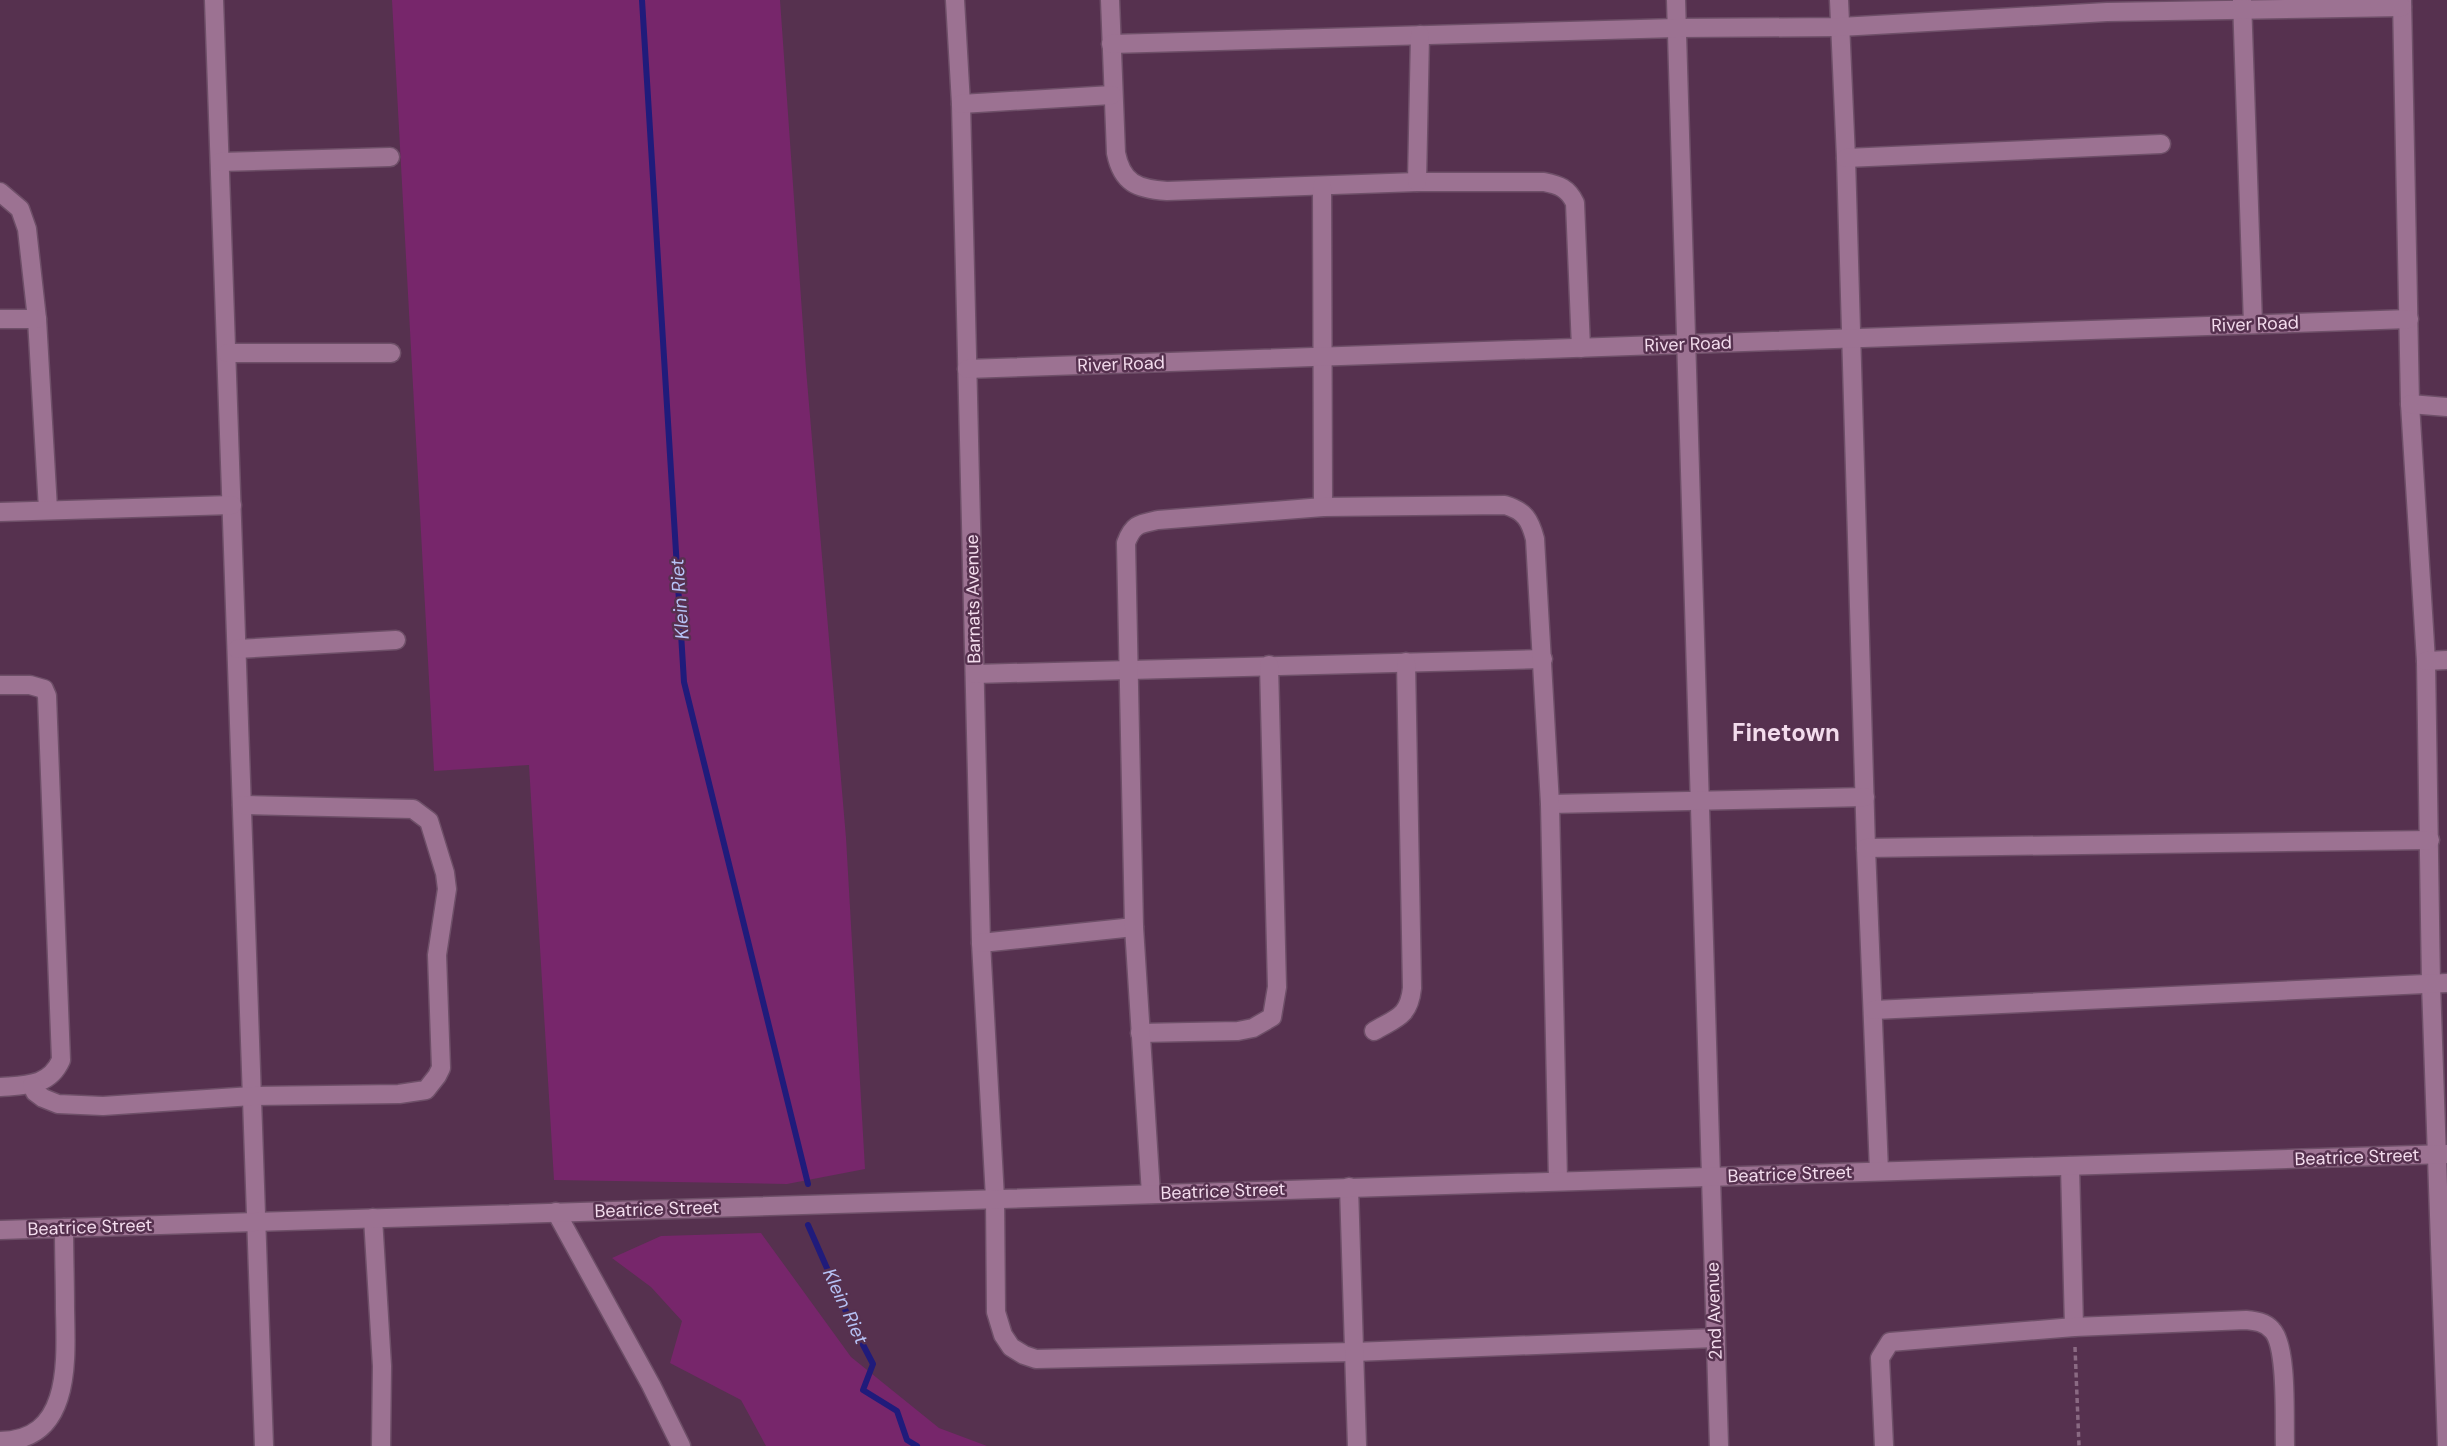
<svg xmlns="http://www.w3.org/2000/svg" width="2447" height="1446" viewBox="0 0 2447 1446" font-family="'DM Sans',sans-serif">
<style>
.green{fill:#77266b}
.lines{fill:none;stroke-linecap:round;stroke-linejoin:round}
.stream{stroke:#201b7b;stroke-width:6}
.minor-casing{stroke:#6e4f68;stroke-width:21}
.path{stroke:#8a6a83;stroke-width:3.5;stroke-dasharray:5 3.5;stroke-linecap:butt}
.minor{stroke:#9c7292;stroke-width:18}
.labels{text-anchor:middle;stroke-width:5;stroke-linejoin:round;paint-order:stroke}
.street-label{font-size:18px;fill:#f3dced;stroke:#56314f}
.water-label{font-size:19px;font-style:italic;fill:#b6c2f5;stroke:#56314f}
.district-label{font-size:24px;font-weight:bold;fill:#f3dced;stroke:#56314f}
</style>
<rect width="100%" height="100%" fill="#56314f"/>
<!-- green -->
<g class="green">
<path d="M392 0H780L806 369 846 838 865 1169 787 1184 554 1180 529 765 434 771Z"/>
<path d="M761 1233 851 1357 939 1428 987 1446H766L741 1400 670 1363 682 1321 651 1287 612 1258 661 1236Z"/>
</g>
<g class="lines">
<!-- stream -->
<g class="stream">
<path d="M642 0 684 682 808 1184"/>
<path d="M808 1225 848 1316 873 1364 863 1390 897 1411 907 1440 917 1446"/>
</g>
<!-- minor casing -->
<g class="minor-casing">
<g id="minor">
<path d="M214 0 264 1446"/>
<path d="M955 0 961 104 981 943 995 1198 996 1312 1003 1335 1011 1347 1024 1355 1036 1359 1354 1352 1715 1338"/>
<path d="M1110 0 1116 153C1122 183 1137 189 1167 191L1417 182H1544C1559 185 1568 188 1575 203L1581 348"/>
<path d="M1676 0 1719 1446"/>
<path d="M1839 0 1846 158 1866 848 1879 1171"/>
<path d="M2242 0 2253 324"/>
<path d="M2402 0 2410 404 2426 661 2431 984 2447 1446"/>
<path d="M1111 44 1676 28 1840 27 2107 12 2402 7"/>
<path d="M961 104 1112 95"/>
<path d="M1846 158 2161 144"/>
<path d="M220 162 390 157"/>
<path d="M1417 182 1420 35"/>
<path d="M1322 186 1323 507"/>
<path d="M0 192 20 209 27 229 37 319 48 509"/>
<path d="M0 319H37"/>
<path d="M227 353H391"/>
<path d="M967 369 2409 319"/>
<path d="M2410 404 2447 407"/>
<path d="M0 512 232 505"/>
<path d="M237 649 396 640"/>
<path d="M2426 661 2447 660"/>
<path d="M975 674 1543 659"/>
<path d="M0 685H30L44 689 47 696 61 1060C49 1087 25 1085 0 1087"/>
<path d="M1550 804 1865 797"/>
<path d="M1866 848 2430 840"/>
<path d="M981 943 1134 927"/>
<path d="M1874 1010 2447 983"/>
<path d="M1374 1031C1396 1018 1409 1017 1412 988L1406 662"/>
<path d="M1140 1033 1238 1031 1253 1028 1272 1017 1277 987 1269 665"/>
<path d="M32 1085 35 1092 43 1098 58 1104 103 1106 252 1096 399 1094 426 1090 437 1076 441 1068 437 955 447 889 445 873 429 821 413 809 242 805"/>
<path d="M2070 1166 2074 1327"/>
<path d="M1349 1187 1357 1446"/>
<path d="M1151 1194 1134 927 1126 543C1133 524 1139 524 1158 520L1323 507 1505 505C1525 511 1530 520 1535 539L1550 804 1558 1181"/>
<path d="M556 1212 651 1385 681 1446"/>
<path d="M373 1218 382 1366 381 1446"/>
<path d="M0 1230 2447 1154"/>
<path d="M0 1441C72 1441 66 1360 65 1309 65 1282 64 1255 64 1228"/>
<path d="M1884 1446 1880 1358 1890 1342 2074 1327 2246 1320C2256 1321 2265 1322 2272 1330 2288 1346 2284 1421 2285 1446"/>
</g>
</g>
<!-- path -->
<path class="path" d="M2075 1347 2079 1446"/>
<!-- minor -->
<use href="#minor" class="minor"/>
</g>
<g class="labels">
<!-- street labels -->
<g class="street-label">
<text transform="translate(2255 324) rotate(-2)" y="6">River Road</text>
<text transform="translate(1688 344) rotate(-2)" y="6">River Road</text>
<text transform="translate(1121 364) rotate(-2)" y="6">River Road</text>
<text transform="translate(973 599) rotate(-91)" y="6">Barnats Avenue</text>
<text transform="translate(2357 1157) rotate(-2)" y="6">Beatrice Street</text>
<text transform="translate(1790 1174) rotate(-2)" y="6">Beatrice Street</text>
<text transform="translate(1223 1191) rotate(-2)" y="6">Beatrice Street</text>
<text transform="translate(657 1209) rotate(-2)" y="6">Beatrice Street</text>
<text transform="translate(90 1227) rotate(-2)" y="6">Beatrice Street</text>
<text transform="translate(1714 1311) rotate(-92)" y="6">2nd Avenue</text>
</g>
<!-- water labels -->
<g class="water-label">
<text transform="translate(679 599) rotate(-94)" y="7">Klein Riet</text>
<text transform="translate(846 1306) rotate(65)" y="7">Klein Riet</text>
</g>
<!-- district labels -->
<g class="district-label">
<text x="1786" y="741">Finetown</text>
</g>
</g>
</svg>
